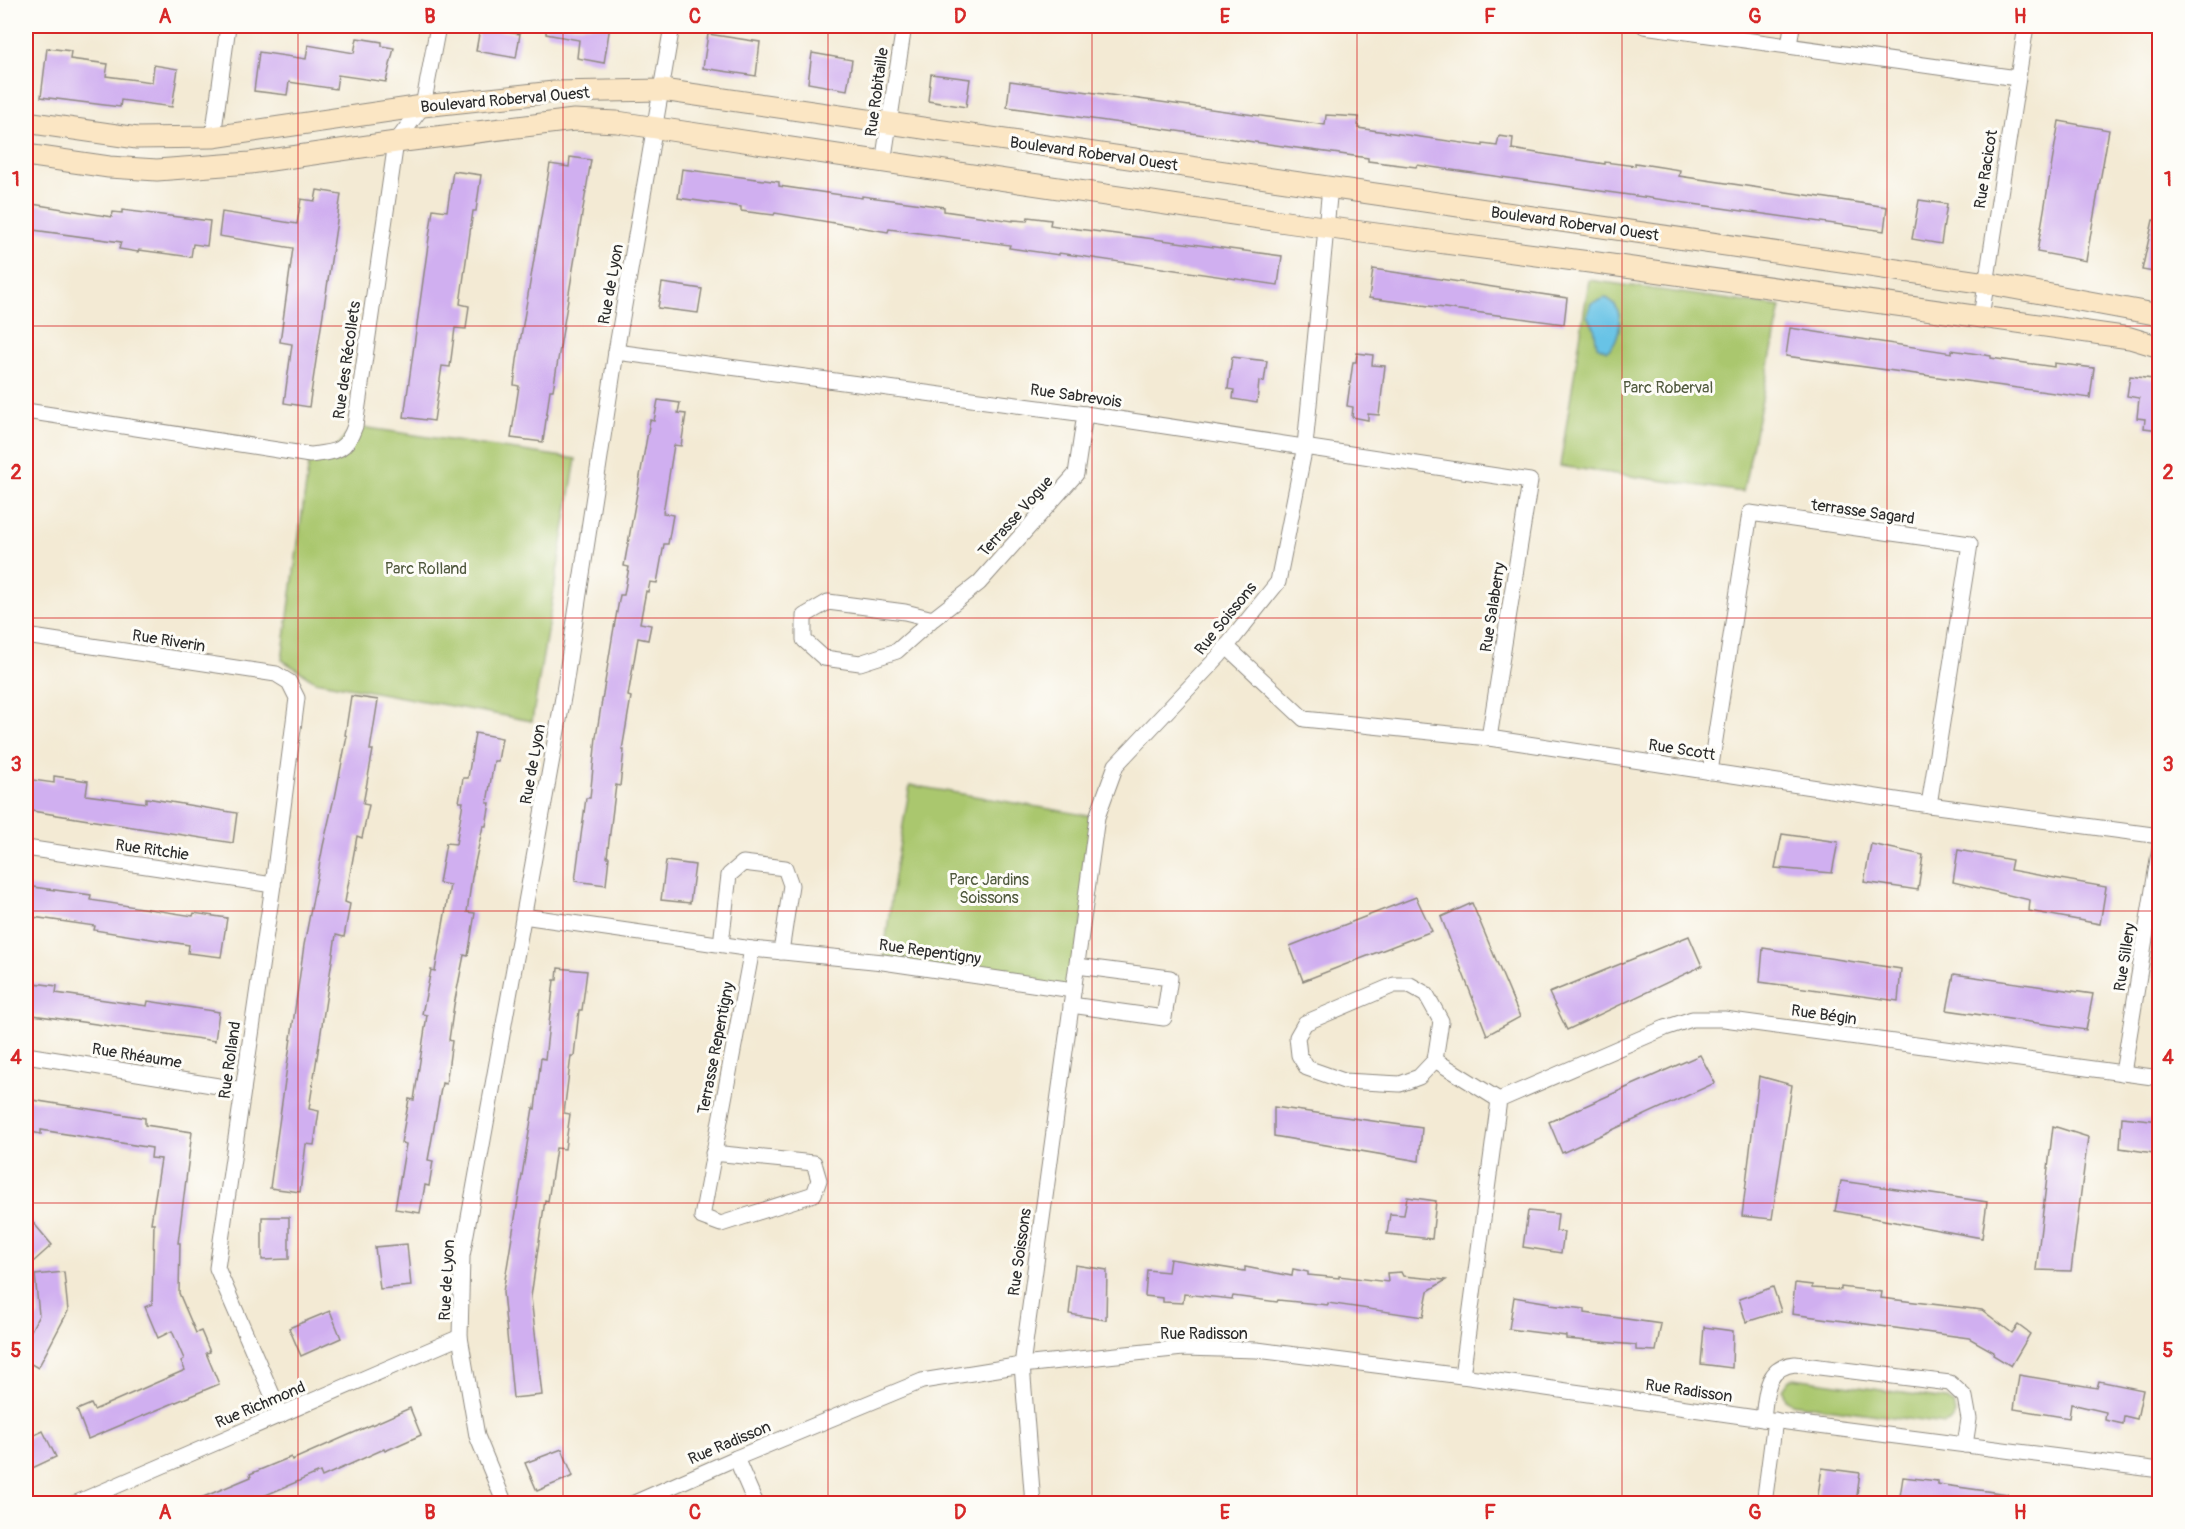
<svg xmlns="http://www.w3.org/2000/svg" width="2185" height="1529" viewBox="0 0 2185 1529" font-family="Pangolin,sans-serif">
<style>
.green{fill:#aac76e;stroke:#6a794c;stroke-width:1.5}
.water{fill:#68c3e6;stroke:#4a7788;stroke-width:1.5}
.building{fill:#d0aff0}
.lines{fill:none;stroke-linecap:round;stroke-linejoin:round}
.street-casing{stroke:#8f8a80;stroke-width:17}
.secondary-casing{stroke:#8f8a80;stroke-width:23}
.street{stroke:#fff;stroke-width:15}
.secondary{stroke:#fbe6c4;stroke-width:21}
.grid{fill:none;stroke:#d62828;stroke-width:1.5;stroke-opacity:0.55}
.labels{text-anchor:middle;stroke-width:6;stroke-linejoin:round;paint-order:stroke}
.street-label{font-size:16px;fill:#2b2b2b;stroke:#fdfcf7}
.park-label{font-size:16px;fill:#515a3f;stroke:#fdfcf7}
.neatline{fill:none;stroke:#d62828;stroke-width:2}
.grid-label{font-size:20px;text-anchor:middle;font-weight:bold;fill:#d62828}
</style>
<rect width="100%" height="100%" fill="#fdfcf7"/>
<filter id="ink" filterUnits="userSpaceOnUse"><feTurbulence type="fractalNoise" baseFrequency=".0167" numOctaves="2"/><feDisplacementMap in="SourceGraphic" scale="12" xChannelSelector="R" yChannelSelector="G"/><feConvolveMatrix kernelMatrix="1 2 1 2 8 2 1 2 1" color-interpolation-filters="sRGB"/></filter>
<filter id="wash" filterUnits="userSpaceOnUse"><feTurbulence type="fractalNoise" baseFrequency=".008" numOctaves="4" result="noise"/><feDisplacementMap in="SourceGraphic" scale="24" xChannelSelector="R" yChannelSelector="G"/><feGaussianBlur stdDeviation="1.35" result="paint"/><feColorMatrix in="noise" values="0 0 0 0 0 0 0 0 0 0 0 0 0 0 0 0 0 1.4 0 .05"/><feComposite in="paint" operator="in"/></filter>
<g filter="url(#wash)">
<rect width="100%" height="100%" fill="#f3ead4"/>
<!-- green -->
<g class="green">
<path d="M1589 280 1781 307 1743 492 1560 466Z"/>
<path d="M355 426 576 459 532 721 315 681 282 660 310 455 331 453Z"/>
<path d="M910 785 1097 817 1073 990 883 962 894 876Z"/>
<path d="M1794 1378 1946 1399 1953 1404 1955 1414 1951 1421 1944 1424 1791 1403 1786 1399 1783 1389 1789 1380Z"/>
</g>
<!-- water -->
<path class="water" d="M1606 298C1626 306 1622 340 1607 351L1597 346 1594 327 1587 316 1591 303Z"/>
<g id="blocks">
<!-- building -->
<g class="building">
<path d="M546 26H610L604 63 577 58 579 40 546 34Z"/>
<path d="M480 28 520 34 516 58 476 51Z"/>
<path d="M708 34 760 42 756 76 703 68Z"/>
<path d="M357 38 382 42V46L394 48 386 82 338 75 336 89 289 82 287 95 254 91 259 52 306 59 308 45 354 53Z"/>
<path d="M47 48 71 51 70 59 108 64 106 76 152 82 154 65 178 69 172 107 121 100 120 107 41 97Z"/>
<path d="M812 53 852 60 847 90 808 83Z"/>
<path d="M931 74 970 79 966 107 928 101Z"/>
<path d="M1010 81 1325 125 1326 115 1359 117 1358 128 1483 146V144L1497 146 1499 136 1513 138 1512 149 1605 164V162L1635 166V163L1680 170 1679 176 1887 207 1884 231 1417 165 1416 167 1368 161V158L1007 107Z"/>
<path d="M2059 121 2109 130 2086 261 2037 252Z"/>
<path d="M570 157 591 160 553 390H550L543 442 511 438 519 386 514 385 517 360 550 164 569 167Z"/>
<path d="M682 169 779 182V186L862 198V196L944 207V211L1013 221V220L1027 221 1028 217 1051 220 1050 225 1063 227 1282 256 1278 285 1059 253V255L1009 248 1010 245 889 229 888 232 775 213 774 215 741 211V207L678 198Z"/>
<path d="M453 171 481 175 476 211H473L460 304 469 306 466 329 455 328 450 367 442 366 434 421 404 417 433 209 447 211Z"/>
<path d="M317 190 341 194 309 407 284 403 292 344 280 342 293 248 219 236 222 212 297 224 301 199 315 201Z"/>
<path d="M1919 200 1947 204 1941 244 1912 239Z"/>
<path d="M26 203 112 217 113 212 122 213V210L210 221 207 246 193 244 191 257 139 250 138 252 119 249 121 242 26 229Z"/>
<path d="M2153 220 2160 221V273L2142 270Z"/>
<path d="M1373 269 1567 298 1564 324 1369 298Z"/>
<path d="M662 283 702 289 698 313 658 308Z"/>
<path d="M1790 328 1952 353V350L1991 356V358L2054 367V363L2094 368 2090 398 1786 356Z"/>
<path d="M1357 353 1373 355 1372 365 1385 366 1379 415 1368 414V420L1352 417 1353 407 1347 406 1353 362H1356Z"/>
<path d="M1232 357 1267 361 1264 382 1259 381 1257 403 1233 399 1234 390 1228 389Z"/>
<path d="M2130 376 2160 380V430L2144 428 2145 419 2137 418 2139 398 2127 396Z"/>
<path d="M658 400 680 403 678 413 686 414 681 446 674 445 663 513 673 515 668 544H664L657 583 650 582 648 592 646 591 640 623 651 625 648 640 638 638 628 696 631 697 622 750H624L620 786 616 785 607 857H609L606 885 575 881 586 798H590L596 737 613 633 620 595H624L629 567 624 566 629 538 650 420 654 421Z"/>
<path d="M351 696 378 700 370 750H373L363 804 369 805 362 838 357 836 345 902 350 904 344 937 336 935 309 1109 319 1111 314 1145 306 1144 300 1192 270 1188 304 945 323 846 334 798H335L347 736 345 735Z"/>
<path d="M475 733 502 738 498 761H494L487 803H490L486 826H483L472 877 467 912 475 913 468 956 464 955 454 1005 449 1040 452 1041 446 1084 442 1083 428 1160 433 1161 429 1186 425 1185 420 1213 395 1209 406 1144 401 1143 409 1099 414 1100 427 1015 422 1014 431 970 435 971 450 885 439 883 446 843 456 844 463 802H459L463 778H468Z"/>
<path d="M54 776 88 781 86 795 146 803V798L237 813 233 843 26 810V779L54 783Z"/>
<path d="M1782 834 1838 842 1832 873 1775 868Z"/>
<path d="M1871 844 1923 855 1918 890 1864 882Z"/>
<path d="M1958 850 2012 860 2010 870 2106 887 2100 924 2029 911 2030 900 1953 882Z"/>
<path d="M666 861 695 865 690 903 661 900Z"/>
<path d="M26 886 91 895 90 900 193 916 194 913 227 918 221 957 188 953 189 945 94 930 95 926 26 916Z"/>
<path d="M1416 897 1432 931 1303 981 1290 946Z"/>
<path d="M1472 903 1520 1017 1487 1035 1441 917Z"/>
<path d="M1689 936 1702 966 1567 1030 1549 993Z"/>
<path d="M1763 948 1901 969 1898 1001 1760 982Z"/>
<path d="M558 968 587 971 582 1010H579L574 1056H571L564 1113 570 1114 565 1149 556 1148 548 1201 545 1200 531 1297 542 1395 513 1398 503 1292 533 1108 535 1109 541 1058 545 1059 554 980H557Z"/>
<path d="M1954 974 2093 994 2086 1030 1947 1010Z"/>
<path d="M26 982 57 986 56 993 147 1006 148 1001 219 1012 215 1041 26 1014Z"/>
<path d="M1700 1055 1715 1083 1562 1153 1549 1122Z"/>
<path d="M1759 1076 1792 1085 1772 1219 1742 1216Z"/>
<path d="M26 1099 145 1118V1125L192 1132 178 1243H180L179 1293 196 1333 201 1331 210 1352 206 1353 219 1384 88 1439 77 1410 91 1404 94 1410 185 1370 181 1361 184 1359 172 1331 158 1338 145 1307 152 1304 154 1223H151L161 1159 151 1158 152 1148 41 1130V1134L26 1131Z"/>
<path d="M1274 1107 1422 1128 1419 1161 1274 1136Z"/>
<path d="M2122 1117 2160 1121V1154L2120 1148Z"/>
<path d="M2053 1126 2088 1137 2071 1271 2036 1270Z"/>
<path d="M1841 1181 1987 1202 1982 1238 1835 1211Z"/>
<path d="M1407 1197 1436 1201 1432 1239 1387 1234 1390 1214 1404 1215Z"/>
<path d="M1528 1211 1558 1214 1556 1231 1564 1232 1561 1253 1523 1247Z"/>
<path d="M26 1214 52 1245 33 1262 26 1253Z"/>
<path d="M262 1217H289V1259L262 1260Z"/>
<path d="M407 1244 411 1286 380 1289 375 1247Z"/>
<path d="M1170 1259 1245 1271V1267L1292 1276 1293 1269 1308 1272V1275L1339 1278V1276L1388 1282 1387 1273 1401 1272 1403 1276 1446 1280 1428 1291 1423 1317 1328 1303V1305L1278 1300 1277 1302 1233 1296 1232 1299 1184 1294 1183 1303 1163 1302V1298L1145 1296 1147 1270 1168 1272Z"/>
<path d="M1075 1265 1107 1270 1106 1320 1069 1314Z"/>
<path d="M64 1272 68 1311 38 1368 26 1361V1340L39 1315 35 1275Z"/>
<path d="M1795 1283 1812 1285V1288L1841 1290V1287L1882 1292 1881 1298 1982 1310 2012 1333 2018 1325 2030 1334 2011 1366 1993 1355 1994 1352 1969 1338 1792 1314Z"/>
<path d="M1773 1287 1781 1311 1746 1322 1739 1299Z"/>
<path d="M1514 1297 1550 1303V1305L1585 1309V1313L1661 1324 1656 1351 1636 1350V1345L1566 1339V1336L1509 1329Z"/>
<path d="M330 1311 341 1338 301 1356 289 1328Z"/>
<path d="M1704 1327 1733 1331 1732 1368 1701 1364Z"/>
<path d="M2019 1375 2097 1388 2099 1381 2143 1390 2137 1419 2124 1416 2123 1424 2105 1420 2106 1412 2071 1404 2069 1418 2014 1409Z"/>
<path d="M410 1408 421 1435 385 1451 384 1449 322 1477 320 1472 247 1503H189L251 1477 250 1474 291 1457 292 1460Z"/>
<path d="M43 1431 56 1457 26 1471V1439Z"/>
<path d="M562 1449 573 1476 537 1491 525 1463Z"/>
<path d="M1822 1468 1860 1473 1856 1503 1817 1502Z"/>
<path d="M1903 1477 1937 1481V1484L2007 1494 2006 1503H1899Z"/>
</g>
</g>
</g>
<g filter="url(#ink)">
<use href="#blocks" fill-opacity="0" stroke="#8f8a80" stroke-width="1.5"/>
<g class="lines">
<!-- street casing -->
<g class="street-casing">
<g id="street">
<path d="M1644 26 2017 78"/>
<path d="M1789 46 1792 26"/>
<path d="M213 137 228 26"/>
<path d="M883 163 904 26"/>
<path d="M1981 317 2026 26"/>
<path d="M616 352 1085 414 1530 481 1489 738"/>
<path d="M26 411 310 455C335 452 346 452 355 426L396 142 423 106 438 26"/>
<path d="M933 619 905 612 828 602 804 616V640L824 658 860 663 897 651 933 619 979 583 1076 474 1085 414"/>
<path d="M26 636 276 674 289 682 297 698 273 885 217 1268 281 1415"/>
<path d="M1226 646 1304 719 1489 738 1929 805 2160 836"/>
<path d="M1710 772 1750 513 1970 544 1929 805"/>
<path d="M26 848 273 885"/>
<path d="M523 916 752 949 883 962 1073 990"/>
<path d="M721 944 729 875 743 863 785 868 791 885 781 952"/>
<path d="M1394 985H1410L1426 994 1441 1021 1435 1060 1419 1077 1400 1084 1344 1081 1307 1068 1299 1055 1297 1037 1305 1023Z"/>
<path d="M1071 1005 1164 1018 1170 978 1077 966"/>
<path d="M26 1055 243 1090"/>
<path d="M1435 1060 1499 1100"/>
<path d="M2123 1073 2160 847"/>
<path d="M713 1153 814 1163 819 1180 814 1194 721 1224 702 1217 752 949"/>
<path d="M1462 1376 1499 1100 1665 1028 1692 1019H1724L2160 1078"/>
<path d="M1763 1419C1766 1394 1765 1367 1795 1364L1950 1383 1965 1397 1969 1419 1965 1445"/>
<path d="M736 1458 756 1504"/>
<path d="M74 1504 460 1337"/>
<path d="M505 1504 477 1436 460 1337 462 1256 564 692 616 352 672 26"/>
<path d="M632 1504 736 1458 922 1381 1022 1365 1183 1348 1257 1350 1462 1376 1763 1419 2160 1470"/>
<path d="M1033 1504 1022 1365 1097 817 1116 765 1219 656 1278 582 1305 446 1330 187"/>
<path d="M1764 1504 1775 1420"/>
</g>
</g>
<!-- secondary casing -->
<g class="secondary-casing">
<g id="secondary">
<path d="M26 122 137 138 213 137 423 106 554 92 662 90 1986 283 2160 315"/>
<path d="M26 155 109 167 157 170 250 163 396 142 574 120 617 122 1293 223 1597 263 2130 338 2160 347"/>
</g>
</g>
<!-- street -->
<use href="#street" class="street"/>
<!-- secondary -->
<use href="#secondary" class="secondary"/>
</g>
</g>
<!-- grid -->
<path class="grid" d="M298 26V1504M563 26V1504M828 26V1504M1092 26V1504M1357 26V1504M1622 26V1504M1887 26V1504M26 326H2160M26 618H2160M26 911H2160M26 1203H2160"/>
<g class="labels">
<!-- street labels -->
<g class="street-label">
<text transform="translate(876 92) rotate(-82)" y="6">Rue Robitaille</text>
<text transform="translate(505 99) rotate(-5)" y="6">Boulevard Roberval Ouest</text>
<text transform="translate(1094 153) rotate(8)" y="6">Boulevard Roberval Ouest</text>
<text transform="translate(1985 169) rotate(-81)" y="6">Rue Racicot</text>
<text transform="translate(1575 223) rotate(8)" y="6">Boulevard Roberval Ouest</text>
<text transform="translate(610 284) rotate(-80)" y="6">Rue de Lyon</text>
<text transform="translate(346 360) rotate(-82)" y="6">Rue des Récollets</text>
<text transform="translate(1076 395) rotate(8)" y="6">Rue Sabrevois</text>
<text transform="translate(1863 511) rotate(8)" y="6">terrasse Sagard</text>
<text transform="translate(1015 516) rotate(-48)" y="6">Terrasse Vogue</text>
<text transform="translate(1492 607) rotate(-81)" y="6">Rue Salaberry</text>
<text transform="translate(1225 618) rotate(-51)" y="6">Rue Soissons</text>
<text transform="translate(169 640) rotate(9)" y="6">Rue Riverin</text>
<text transform="translate(1682 749) rotate(9)" y="6">Rue Scott</text>
<text transform="translate(532 764) rotate(-80)" y="6">Rue de Lyon</text>
<text transform="translate(152 849) rotate(8)" y="6">Rue Ritchie</text>
<text transform="translate(930 951) rotate(8)" y="6">Rue Repentigny</text>
<text transform="translate(2124 957) rotate(-81)" y="6">Rue Sillery</text>
<text transform="translate(1824 1014) rotate(8)" y="6">Rue Bégin</text>
<text transform="translate(715 1048) rotate(-79)" y="6">Terrasse Repentigny</text>
<text transform="translate(137 1055) rotate(9)" y="6">Rue Rhéaume</text>
<text transform="translate(229 1060) rotate(-82)" y="6">Rue Rolland</text>
<text transform="translate(1019 1252) rotate(-82)" y="6">Rue Soissons</text>
<text transform="translate(446 1280) rotate(-87)" y="6">Rue de Lyon</text>
<text x="1204" y="1339">Rue Radisson</text>
<text transform="translate(1689 1390) rotate(8)" y="6">Rue Radisson</text>
<text transform="translate(260 1404) rotate(-23)" y="6">Rue Richmond</text>
<text transform="translate(729 1442) rotate(-23)" y="6">Rue Radisson</text>
</g>
<!-- park labels -->
<g class="park-label">
<text x="1668" y="393">Parc Roberval</text>
<text x="426" y="574">Parc Rolland</text>
<text x="989" y="885">Parc Jardins<tspan x="989" dy="18">Soissons</tspan></text>
</g>
</g>
<!-- margin -->
<rect width="2185" height="1529" fill="none" stroke="#fdfcf7" stroke-width="66"/>
<rect x="33" y="33" width="2119" height="1463" class="neatline"/>
<g class="grid-label">
<text x="165" y="23">A</text>
<text x="430" y="23">B</text>
<text x="695" y="23">C</text>
<text x="960" y="23">D</text>
<text x="1225" y="23">E</text>
<text x="1490" y="23">F</text>
<text x="1755" y="23">G</text>
<text x="2020" y="23">H</text>
<text x="16" y="186">1</text>
<text x="2168" y="186">1</text>
<text x="16" y="479">2</text>
<text x="2168" y="479">2</text>
<text x="16" y="771">3</text>
<text x="2168" y="771">3</text>
<text x="16" y="1064">4</text>
<text x="2168" y="1064">4</text>
<text x="16" y="1357">5</text>
<text x="2168" y="1357">5</text>
<text x="165" y="1519">A</text>
<text x="430" y="1519">B</text>
<text x="695" y="1519">C</text>
<text x="960" y="1519">D</text>
<text x="1225" y="1519">E</text>
<text x="1490" y="1519">F</text>
<text x="1755" y="1519">G</text>
<text x="2020" y="1519">H</text>
</g>
</svg>
